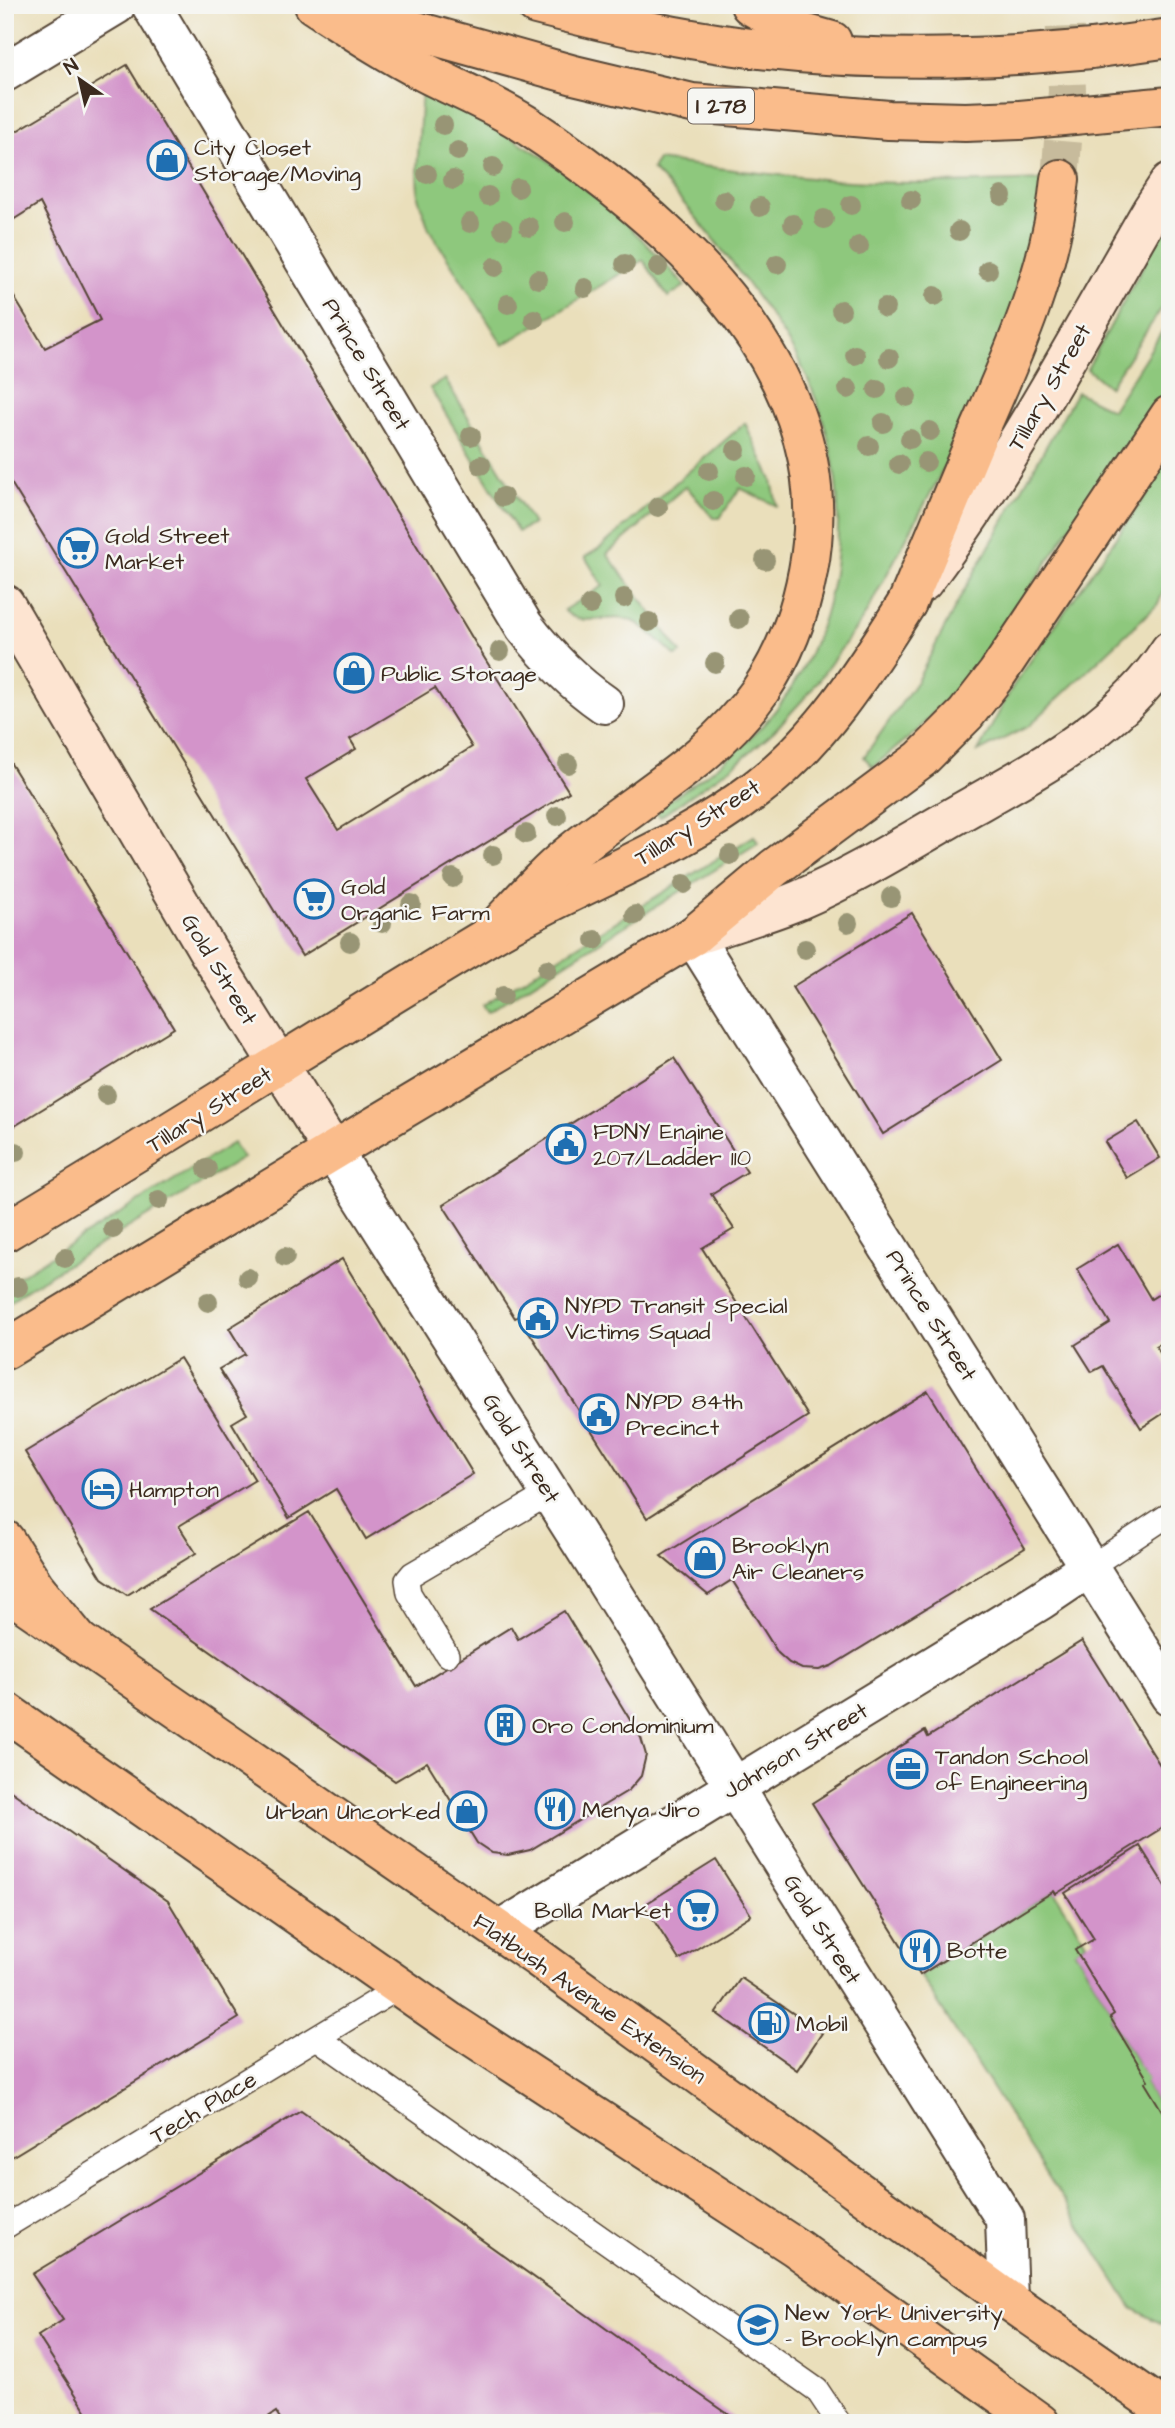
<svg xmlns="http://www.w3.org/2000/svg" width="1175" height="2428" viewBox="0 0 1175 2428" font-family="'Architects Daughter',sans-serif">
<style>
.green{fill:#8ec87d;stroke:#64794e;stroke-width:2}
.building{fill:#d394ca;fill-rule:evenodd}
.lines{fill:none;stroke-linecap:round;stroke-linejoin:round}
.motorway-tunnel{stroke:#c7bb9c;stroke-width:38;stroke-dasharray:38 19;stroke-linecap:butt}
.service-casing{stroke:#554536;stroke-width:26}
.minor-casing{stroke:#554536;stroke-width:42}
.secondary-casing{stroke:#554536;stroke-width:42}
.primary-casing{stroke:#554536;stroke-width:42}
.trunk-casing{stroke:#554536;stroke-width:42}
.motorway-casing{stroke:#554536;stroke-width:42}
.service{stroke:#fff;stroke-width:23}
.minor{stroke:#fff;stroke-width:38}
.secondary{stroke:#fde4d1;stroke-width:38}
.primary{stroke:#fabc8b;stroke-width:38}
.trunk{stroke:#fabc8b;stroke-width:38}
.motorway{stroke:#fabc8b;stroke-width:38}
.motorway-bridge-casing{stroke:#554536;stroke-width:42;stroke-linecap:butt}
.motorway-bridge{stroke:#fabc8b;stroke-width:38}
.tree{fill:#989574}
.labels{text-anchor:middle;stroke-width:5;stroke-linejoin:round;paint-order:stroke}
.shield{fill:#f6f6f2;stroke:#73675e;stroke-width:2}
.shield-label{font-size:21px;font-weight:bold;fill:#3b2a1e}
.poi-label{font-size:23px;fill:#3b2a1e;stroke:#f6f6f2;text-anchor:start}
.street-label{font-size:23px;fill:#3b2a1e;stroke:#f6f6f2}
</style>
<rect width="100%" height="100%" fill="#f6f6f2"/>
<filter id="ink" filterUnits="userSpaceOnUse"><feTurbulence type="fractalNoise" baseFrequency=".0143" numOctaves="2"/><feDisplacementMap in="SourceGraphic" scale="14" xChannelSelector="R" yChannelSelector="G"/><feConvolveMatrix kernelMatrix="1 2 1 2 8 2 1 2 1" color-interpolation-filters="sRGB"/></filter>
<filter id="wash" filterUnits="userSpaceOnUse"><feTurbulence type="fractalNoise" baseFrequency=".00686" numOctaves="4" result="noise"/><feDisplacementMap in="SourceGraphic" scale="28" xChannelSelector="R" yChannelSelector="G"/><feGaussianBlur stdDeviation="1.57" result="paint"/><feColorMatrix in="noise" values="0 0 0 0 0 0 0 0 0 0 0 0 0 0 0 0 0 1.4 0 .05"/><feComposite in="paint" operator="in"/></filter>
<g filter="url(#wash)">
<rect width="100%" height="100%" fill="#eadfbb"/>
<!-- green -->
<g class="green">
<path d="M422 88C462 110 504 131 543 157 596 193 643 237 685 286L668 297 643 260 503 345 429 229 418 197 417 171Z"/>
<path d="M658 160C722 169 785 177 849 181 915 185 981 182 1047 180L1018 302 957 444 864 617 810 692 774 731 737 763 660 817 655 810C696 782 738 755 770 717 803 678 825 628 833 579 846 505 834 430 800 363 784 332 761 303 741 275 713 238 685 202 652 169Z"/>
<path d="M1170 217V296L1109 387 1087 369Z"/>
<path d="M1170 319V579L1157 605 1029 726 978 752 1013 686 1159 476 1120 450 991 649 918 730 873 767 864 757 917 681 961 596 1077 392 1112 410Z"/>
<path d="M445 379 533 524 518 532 430 388Z"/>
<path d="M745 423 772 480 777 506 740 488 720 518H713L686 486 607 554 681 653 676 656C663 645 648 628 633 621 609 612 582 630 564 610L603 586 585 557 601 547Z"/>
<path d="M754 836 758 843 487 1012 482 1005Z"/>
<path d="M233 1143 243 1158 27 1289 5 1305V1285Z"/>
<path d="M1054 1891 1086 1943 1075 1951 1114 2014 1110 2018 1148 2080 1145 2083 1170 2124V2328L1132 2308 920 1975Z"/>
</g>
<g id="blocks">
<!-- building -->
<g class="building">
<path d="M127 65 485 659 569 792 302 956 5 473V282L45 348 100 320 40 203 5 225V138ZM435 688 472 747 338 830 306 779 356 749 350 739Z"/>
<path d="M5 754 174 1028 5 1132Z"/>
<path d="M912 913 1002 1060 883 1134 792 987Z"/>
<path d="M674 1058 747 1172 711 1194 734 1229 702 1248 808 1416 647 1518 519 1316 515 1318 443 1205Z"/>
<path d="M1138 1122 1160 1158 1127 1178 1105 1142Z"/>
<path d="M1118 1244 1151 1299 1170 1287V1338L1156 1346 1170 1369V1409L1141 1428 1103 1366 1092 1372 1075 1345 1110 1323 1077 1269Z"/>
<path d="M342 1259 473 1474 366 1539 336 1489 289 1518 232 1423 247 1414 219 1369 245 1354 229 1328Z"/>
<path d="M180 1358 255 1480 179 1526 196 1553 127 1595 102 1578 25 1452Z"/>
<path d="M928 1391 1025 1548 831 1666 819 1670 802 1669 789 1663 778 1653 732 1580 708 1595 661 1556Z"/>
<path d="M309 1512 416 1686 511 1627 518 1639 564 1611 641 1738 646 1755 641 1776 629 1790 530 1850 508 1855 492 1853 477 1843 427 1762 395 1781 150 1609Z"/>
<path d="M1082 1641 1170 1781V1823L1056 1894 1054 1891 920 1975 812 1803 925 1731 928 1737Z"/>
<path d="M5 1787 168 1901 239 2018 5 2161Z"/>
<path d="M1140 1846 1170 1894V2124L1145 2083 1148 2080 1110 2017 1114 2014 1075 1950 1094 1939 1065 1893Z"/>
<path d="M716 1860 751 1915 679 1960 644 1905Z"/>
<path d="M741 1978 822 2033 797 2070 716 2013Z"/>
<path d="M301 2111 650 2360 741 2423H283L276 2412 259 2423H94L38 2336 63 2320 32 2274Z"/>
</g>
</g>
</g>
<g filter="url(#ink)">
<use href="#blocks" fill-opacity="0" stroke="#554536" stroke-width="2"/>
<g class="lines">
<!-- motorway-tunnel -->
<path class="motorway-tunnel" d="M1060 179 1067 91 1064 5"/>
<!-- service casing -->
<g class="service-casing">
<g id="service">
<path d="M1090 1567 1170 1514"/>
<path d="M447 1655 409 1593 407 1580 412 1574 550 1493"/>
<path d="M317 2038 817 2390 839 2423"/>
<path d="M5 2227 400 1987"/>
</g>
</g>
<!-- minor casing -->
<g class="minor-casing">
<g id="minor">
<path d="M151 5 524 626C548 657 572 682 604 704"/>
<path d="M5 72 116 5"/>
<path d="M693 936 1170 1696"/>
<path d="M333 1151 600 1572 1005 2219 1008 2300"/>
<path d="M499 1931 1041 1600 1090 1567"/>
</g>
</g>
<!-- secondary casing -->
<g class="secondary-casing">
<g id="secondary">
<path d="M923 582C1010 466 1078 337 1151 211L1170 182"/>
<path d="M5 604 208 951 333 1151"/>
<path d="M693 936C729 924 765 914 799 900 859 874 915 838 972 806 1045 765 1123 723 1170 650"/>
</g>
</g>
<!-- primary casing -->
<g class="primary-casing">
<g id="primary">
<path d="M5 1590 537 1957 1008 2300 1170 2413"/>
<path d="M5 1711 450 2022 795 2247 1040 2423"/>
</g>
</g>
<!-- trunk casing -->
<g class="trunk-casing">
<g id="trunk">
<path d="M5 1232C167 1135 325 1034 487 937 575 884 674 852 756 789 820 741 864 671 907 603"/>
<path d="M5 1350 333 1151 693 936"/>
<path d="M5 1540 35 1587 78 1640"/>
</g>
</g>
<!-- motorway casing -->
<g class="motorway-casing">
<g id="motorway">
<path d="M314 5C351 29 387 53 426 73 459 90 494 104 525 124 673 221 846 374 808 571 800 614 785 654 760 691 712 760 636 800 572 852 542 876 516 907 489 935"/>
<path d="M536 5C622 27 710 46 799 53 871 59 944 59 1017 55"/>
<path d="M750 5 793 30 832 41"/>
<path d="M345 11 574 75 692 103 889 120 965 122 1020 120"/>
<path d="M907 603C930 548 953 492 977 436 1013 355 1052 269 1060 179"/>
<path d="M693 936 774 868 921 759 966 714 997 674 1170 415"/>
</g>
</g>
<!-- service -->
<use href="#service" class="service"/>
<!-- minor -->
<use href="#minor" class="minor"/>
<!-- secondary -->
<use href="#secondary" class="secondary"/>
<!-- primary -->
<use href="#primary" class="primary"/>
<!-- trunk -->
<use href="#trunk" class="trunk"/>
<!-- motorway -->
<use href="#motorway" class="motorway"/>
<!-- motorway-bridge casing -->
<g class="motorway-bridge-casing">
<g id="motorway-bridge">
<path d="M1017 55 1092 49 1170 38"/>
<path d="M1020 120 1170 106"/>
</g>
</g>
<!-- motorway-bridge -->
<use href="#motorway-bridge" class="motorway-bridge"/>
</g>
<!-- trees -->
<g class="tree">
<circle cx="443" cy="125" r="10"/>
<circle cx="458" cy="151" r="10"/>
<circle cx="493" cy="167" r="10"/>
<circle cx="427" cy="174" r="10"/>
<circle cx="453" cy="180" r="10"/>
<circle cx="518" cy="188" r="10"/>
<circle cx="488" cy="196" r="10"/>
<circle cx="1002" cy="196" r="10"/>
<circle cx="724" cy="200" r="10"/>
<circle cx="911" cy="200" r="10"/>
<circle cx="851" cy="205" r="10"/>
<circle cx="760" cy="207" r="10"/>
<circle cx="824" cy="219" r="10"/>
<circle cx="565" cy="222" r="10"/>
<circle cx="470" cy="223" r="10"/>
<circle cx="793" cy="224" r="10"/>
<circle cx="529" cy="227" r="10"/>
<circle cx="503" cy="229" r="10"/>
<circle cx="959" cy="231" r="10"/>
<circle cx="859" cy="246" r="10"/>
<circle cx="625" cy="264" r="10"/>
<circle cx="777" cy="264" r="10"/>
<circle cx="495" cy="267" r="10"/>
<circle cx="658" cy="267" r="10"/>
<circle cx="988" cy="270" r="10"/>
<circle cx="538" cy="279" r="10"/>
<circle cx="585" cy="288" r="10"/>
<circle cx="935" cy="296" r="10"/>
<circle cx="508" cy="304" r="10"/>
<circle cx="885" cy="308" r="10"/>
<circle cx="841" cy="310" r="10"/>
<circle cx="534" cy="319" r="10"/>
<circle cx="855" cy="355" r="10"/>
<circle cx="889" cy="358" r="10"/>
<circle cx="848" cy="389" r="10"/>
<circle cx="877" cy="389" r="10"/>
<circle cx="907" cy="397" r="10"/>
<circle cx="883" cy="423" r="10"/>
<circle cx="930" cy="431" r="10"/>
<circle cx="471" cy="436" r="10"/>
<circle cx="910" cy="439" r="10"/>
<circle cx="869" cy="446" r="10"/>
<circle cx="736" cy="450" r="10"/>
<circle cx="926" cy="462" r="10"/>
<circle cx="899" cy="464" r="10"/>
<circle cx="481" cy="465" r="10"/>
<circle cx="709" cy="471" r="10"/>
<circle cx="746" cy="476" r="10"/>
<circle cx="503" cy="497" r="10"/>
<circle cx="713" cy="501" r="10"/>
<circle cx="658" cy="507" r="10"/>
<circle cx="765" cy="560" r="10"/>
<circle cx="624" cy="598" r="10"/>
<circle cx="590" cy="605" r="10"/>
<circle cx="739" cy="619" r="10"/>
<circle cx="649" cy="622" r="10"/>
<circle cx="500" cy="651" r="10"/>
<circle cx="715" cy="663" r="10"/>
<circle cx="568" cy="764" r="10"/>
<circle cx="557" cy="816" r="10"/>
<circle cx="526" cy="834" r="10"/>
<circle cx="493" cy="855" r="10"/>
<circle cx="730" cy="855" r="10"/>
<circle cx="453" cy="878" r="10"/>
<circle cx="684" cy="884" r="10"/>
<circle cx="891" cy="897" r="10"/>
<circle cx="411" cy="904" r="10"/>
<circle cx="635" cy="915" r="10"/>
<circle cx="382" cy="923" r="10"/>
<circle cx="848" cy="923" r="10"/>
<circle cx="595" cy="940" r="10"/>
<circle cx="350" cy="942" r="10"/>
<circle cx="805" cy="949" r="10"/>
<circle cx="547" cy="969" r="10"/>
<circle cx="503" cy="996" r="10"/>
<circle cx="106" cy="1095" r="10"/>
<circle cx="16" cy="1152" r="10"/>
<circle cx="207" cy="1169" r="10"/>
<circle cx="159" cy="1200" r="10"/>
<circle cx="113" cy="1229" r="10"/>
<circle cx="285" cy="1257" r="10"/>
<circle cx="65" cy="1258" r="10"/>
<circle cx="248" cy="1278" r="10"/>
<circle cx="18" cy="1287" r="10"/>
<circle cx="208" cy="1302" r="10"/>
</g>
</g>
<!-- icons -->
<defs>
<g id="shop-ring" transform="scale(2.0125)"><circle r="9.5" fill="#f6f6f2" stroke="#1f6fb2" stroke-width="1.5"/><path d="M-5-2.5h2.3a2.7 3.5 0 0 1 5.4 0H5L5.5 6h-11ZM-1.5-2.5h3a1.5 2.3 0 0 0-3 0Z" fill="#1f6fb2"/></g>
<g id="supermarket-ring" transform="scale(2.0125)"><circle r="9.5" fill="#f6f6f2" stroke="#1f6fb2" stroke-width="1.5"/><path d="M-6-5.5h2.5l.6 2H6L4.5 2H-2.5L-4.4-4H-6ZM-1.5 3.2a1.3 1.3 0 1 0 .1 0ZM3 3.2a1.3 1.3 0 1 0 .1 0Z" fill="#1f6fb2"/></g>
<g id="civic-ring" transform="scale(2.0125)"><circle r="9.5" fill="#f6f6f2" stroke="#1f6fb2" stroke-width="1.5"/><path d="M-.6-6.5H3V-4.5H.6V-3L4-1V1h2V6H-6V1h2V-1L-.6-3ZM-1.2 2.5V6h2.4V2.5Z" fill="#1f6fb2"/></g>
<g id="hotel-ring" transform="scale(2.0125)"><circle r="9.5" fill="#f6f6f2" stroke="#1f6fb2" stroke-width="1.5"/><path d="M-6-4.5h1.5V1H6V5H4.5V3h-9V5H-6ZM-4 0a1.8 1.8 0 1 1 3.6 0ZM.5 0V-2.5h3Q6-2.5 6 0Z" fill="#1f6fb2"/></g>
<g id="building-ring" transform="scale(2.0125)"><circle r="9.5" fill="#f6f6f2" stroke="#1f6fb2" stroke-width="1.5"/><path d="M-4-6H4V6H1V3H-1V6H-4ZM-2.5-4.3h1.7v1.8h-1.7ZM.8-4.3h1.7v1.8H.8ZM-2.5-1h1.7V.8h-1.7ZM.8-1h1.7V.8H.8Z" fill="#1f6fb2"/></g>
<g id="office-ring" transform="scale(2.0125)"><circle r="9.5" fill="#f6f6f2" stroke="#1f6fb2" stroke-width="1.5"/><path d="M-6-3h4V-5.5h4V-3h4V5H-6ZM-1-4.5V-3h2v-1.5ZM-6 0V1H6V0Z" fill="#1f6fb2"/></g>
<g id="restaurant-ring" transform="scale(2.0125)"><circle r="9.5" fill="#f6f6f2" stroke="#1f6fb2" stroke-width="1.5"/><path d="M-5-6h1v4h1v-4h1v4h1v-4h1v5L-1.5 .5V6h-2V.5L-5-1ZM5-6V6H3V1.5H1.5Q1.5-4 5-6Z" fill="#1f6fb2"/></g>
<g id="fuel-ring" transform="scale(2.0125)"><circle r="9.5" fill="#f6f6f2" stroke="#1f6fb2" stroke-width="1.5"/><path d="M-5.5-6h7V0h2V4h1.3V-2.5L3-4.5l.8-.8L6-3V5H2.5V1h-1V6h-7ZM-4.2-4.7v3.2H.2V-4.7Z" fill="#1f6fb2"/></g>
<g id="university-ring" transform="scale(2.0125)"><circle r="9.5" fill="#f6f6f2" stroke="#1f6fb2" stroke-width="1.5"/><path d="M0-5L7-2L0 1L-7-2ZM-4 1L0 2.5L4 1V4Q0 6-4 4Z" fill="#1f6fb2"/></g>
</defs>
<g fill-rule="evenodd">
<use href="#shop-ring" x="167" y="160"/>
<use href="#supermarket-ring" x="78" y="548"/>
<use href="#shop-ring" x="354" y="673"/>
<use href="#supermarket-ring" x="314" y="899"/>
<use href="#civic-ring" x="566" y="1144"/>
<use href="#civic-ring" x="538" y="1318"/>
<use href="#civic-ring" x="599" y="1414"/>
<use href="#hotel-ring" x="102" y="1489"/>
<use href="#shop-ring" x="705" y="1558"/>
<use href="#building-ring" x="505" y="1725"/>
<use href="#office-ring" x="908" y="1769"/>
<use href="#restaurant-ring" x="555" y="1809"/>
<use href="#shop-ring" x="467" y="1811"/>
<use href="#supermarket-ring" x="698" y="1910"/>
<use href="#restaurant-ring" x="920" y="1950"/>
<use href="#fuel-ring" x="769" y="2023"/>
<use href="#university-ring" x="758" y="2325"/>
</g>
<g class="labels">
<!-- shield labels -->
<rect class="shield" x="688" y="88.5" width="66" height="35" rx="5"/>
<g class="shield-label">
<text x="721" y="113">I 278</text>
</g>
<!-- poi labels -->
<g class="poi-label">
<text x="194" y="155">City Closet<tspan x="194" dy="26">Storage/Moving</tspan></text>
<text x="105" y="543">Gold Street<tspan x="105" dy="26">Market</tspan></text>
<text x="381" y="681">Public Storage</text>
<text x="341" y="894">Gold<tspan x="341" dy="26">Organic Farm</tspan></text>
<text x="593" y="1139">FDNY Engine<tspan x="593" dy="26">207/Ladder 110</tspan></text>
<text x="565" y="1313">NYPD Transit Special<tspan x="565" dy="26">Victims Squad</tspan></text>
<text x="626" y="1409">NYPD 84th<tspan x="626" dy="26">Precinct</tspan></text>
<text x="129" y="1497">Hampton</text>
<text x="732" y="1553">Brooklyn<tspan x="732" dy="26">Air Cleaners</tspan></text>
<text x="532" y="1733">Oro Condominium</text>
<text x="935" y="1764">Tandon School<tspan x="935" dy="26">of Engineering</tspan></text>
<text x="582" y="1817">Menya Jiro</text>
<text x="440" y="1819" text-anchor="end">Urban Uncorked</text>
<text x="671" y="1918" text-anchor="end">Bolla Market</text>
<text x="947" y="1958">Botte</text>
<text x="796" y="2031">Mobil</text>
<text x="785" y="2320">New York University<tspan x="785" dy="26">- Brooklyn campus</tspan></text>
</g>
<!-- street labels -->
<g class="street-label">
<text transform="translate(367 364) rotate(59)" y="8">Prince Street</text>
<text transform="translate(1049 387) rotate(-60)" y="8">Tillary Street</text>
<text transform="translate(697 822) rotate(-32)" y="8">Tillary Street</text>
<text transform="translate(220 969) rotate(59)" y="8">Gold Street</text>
<text transform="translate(209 1109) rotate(-32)" y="8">Tillary Street</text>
<text transform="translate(932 1315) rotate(58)" y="8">Prince Street</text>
<text transform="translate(522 1448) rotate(58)" y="8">Gold Street</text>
<text transform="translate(795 1750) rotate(-31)" y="8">Johnson Street</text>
<text transform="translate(823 1929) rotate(58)" y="8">Gold Street</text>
<text transform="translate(590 1998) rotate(35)" y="8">Flatbush Avenue Extension</text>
<text transform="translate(203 2107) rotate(-31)" y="8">Tech Place</text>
</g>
</g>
<!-- margin -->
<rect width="1175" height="2428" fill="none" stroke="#f6f6f2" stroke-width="28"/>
<!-- north arrow -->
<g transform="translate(80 80) rotate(326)" stroke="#f6f6f2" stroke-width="5" paint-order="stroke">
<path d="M0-5L12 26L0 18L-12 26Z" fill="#3b2a1e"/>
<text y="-10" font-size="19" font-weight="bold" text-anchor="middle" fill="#3b2a1e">N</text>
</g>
</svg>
